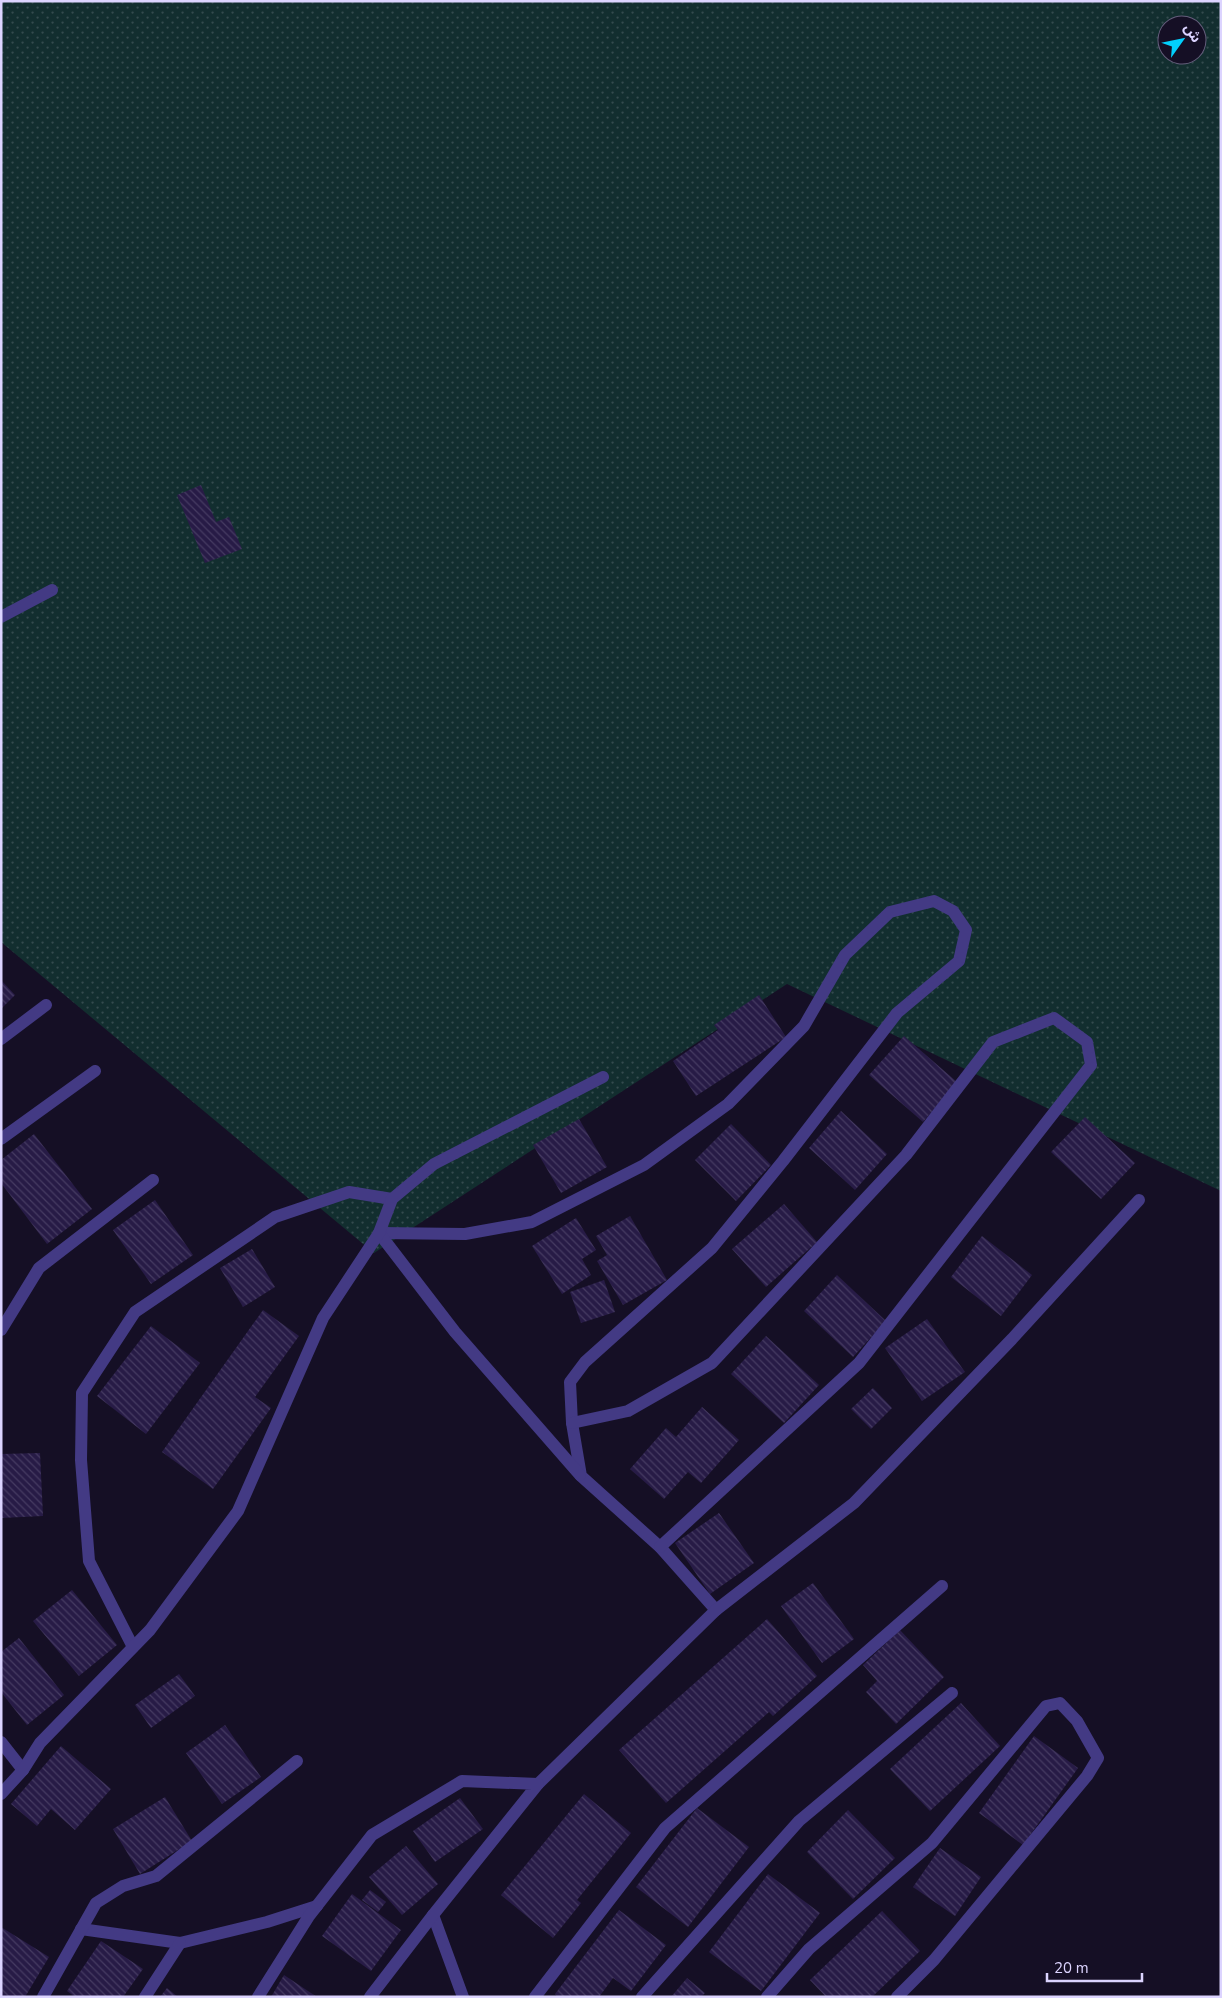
<svg xmlns="http://www.w3.org/2000/svg" width="1222" height="1998" viewBox="0 0 1222 1998" font-family="'Nunito Sans','Noto Sans Arabic',sans-serif">
<style>
.grass{fill:url(#grass-dots);fill-rule:evenodd}
.building{fill:url(#building-back-hatch)}
.lines{fill:none;stroke-linecap:round;stroke-linejoin:round}
.minor{stroke:#433a84;stroke-width:12}
</style>
<defs>
<pattern id="grass-dots" width="8" height="8" patternUnits="userSpaceOnUse" patternTransform="scale(1.25)"><rect width="8" height="8" fill="#122e2f"/><path d="M2 2h.1M6 6h.1" fill="none" stroke="#344b4e" stroke-width="1.8" stroke-linecap="round"/></pattern>
<pattern id="building-back-hatch" width="6" height="6" patternUnits="userSpaceOnUse" patternTransform="scale(1.25)"><rect width="6" height="6" fill="#271b46"/><path d="M-1 5l2 2M0 0l6 6M5-1l2 2" fill="none" stroke="#463b62"/></pattern>
</defs>
<rect width="100%" height="100%" fill="#150f25"/>
<!-- grass -->
<path class="grass" d="M1 1H1221V1191L787 984 374 1253 1 942ZM1167 25H1197V55H1167Z"/>
<!-- building -->
<g class="building">
<path d="M201 485 216 522 229 517 242 549 205 563 177 495Z"/>
<path d="M1 980 15 995 1 1009Z"/>
<path d="M759 995 786 1037 696 1096 673 1061 718 1030 714 1025Z"/>
<path d="M904 1036 957 1082 923 1122 869 1075Z"/>
<path d="M841 1111 887 1154 855 1190 809 1148Z"/>
<path d="M1085 1117 1135 1163 1101 1199 1051 1152Z"/>
<path d="M579 1119 607 1167 561 1193 533 1145Z"/>
<path d="M731 1124 771 1165 736 1201 695 1160Z"/>
<path d="M34 1134 92 1209 47 1244 1 1183V1160Z"/>
<path d="M155 1200 193 1255 151 1284 113 1230Z"/>
<path d="M784 1204 817 1242 766 1287 732 1249Z"/>
<path d="M630 1216 667 1280 623 1305 597 1261 607 1255 596 1236Z"/>
<path d="M576 1218 596 1250 582 1259 591 1275 562 1294 532 1246Z"/>
<path d="M982 1236 1032 1275 1001 1316 951 1277Z"/>
<path d="M252 1249 275 1287 243 1307 220 1268Z"/>
<path d="M837 1275 886 1321 853 1357 804 1311Z"/>
<path d="M604 1280 615 1312 581 1323 570 1292Z"/>
<path d="M263 1310 299 1336 255 1397 271 1408 213 1489 162 1452Z"/>
<path d="M927 1319 965 1372 922 1401 885 1348Z"/>
<path d="M151 1326 200 1363 146 1434 97 1396Z"/>
<path d="M766 1336 819 1385 784 1423 731 1374Z"/>
<path d="M873 1388 892 1408 871 1429 851 1409Z"/>
<path d="M702 1407 739 1440 701 1483 688 1472 664 1499 630 1469 666 1428 676 1437Z"/>
<path d="M40 1453 43 1516 1 1518V1454Z"/>
<path d="M719 1513 754 1563 710 1594 675 1543Z"/>
<path d="M813 1583 854 1639 822 1663 781 1606Z"/>
<path d="M72 1590 117 1645 79 1676 33 1621Z"/>
<path d="M767 1619 817 1676 773 1716 769 1712 666 1803 619 1750Z"/>
<path d="M900 1630 944 1677 896 1724 866 1692 877 1681 863 1665Z"/>
<path d="M19 1638 64 1695 27 1725 1 1692V1652Z"/>
<path d="M179 1674 195 1696 151 1728 135 1705Z"/>
<path d="M961 1703 1000 1746 930 1811 890 1769Z"/>
<path d="M225 1725 261 1777 222 1804 186 1753Z"/>
<path d="M1034 1736 1078 1768 1023 1845 979 1813Z"/>
<path d="M61 1746 111 1789 75 1830 51 1809 37 1826 11 1804Z"/>
<path d="M584 1794 631 1833 577 1900 581 1903 553 1938 501 1895Z"/>
<path d="M165 1797 192 1841 140 1874 113 1829Z"/>
<path d="M460 1798 483 1829 435 1862 413 1831Z"/>
<path d="M697 1808 749 1847 688 1927 636 1887Z"/>
<path d="M848 1810 895 1858 853 1899 807 1852Z"/>
<path d="M406 1846 438 1884 402 1915 369 1877Z"/>
<path d="M940 1848 981 1877 955 1916 913 1887Z"/>
<path d="M768 1874 820 1913 761 1991 709 1952Z"/>
<path d="M370 1890 386 1902 378 1912 362 1900Z"/>
<path d="M352 1894 401 1930 371 1971 322 1936Z"/>
<path d="M619 1910 666 1945 631 1991 613 1978 599 1997H558L555 1994Z"/>
<path d="M882 1911 920 1951 872 1997H826L810 1980Z"/>
<path d="M1 1927 49 1957 25 1997H1Z"/>
<path d="M101 1941 143 1969 123 1997H75L67 1991Z"/>
<path d="M284 1975 317 1997H271Z"/>
<path d="M687 1978 705 1993 701 1997H671Z"/>
<path d="M167 1988 178 1997H160Z"/>
</g>
<g class="lines">
<!-- minor -->
<g class="minor">
<path d="M1 617 52 590"/>
<path d="M1 1039 46 1005"/>
<path d="M1 1139 95 1071"/>
<path d="M379 1233 465 1234 532 1222 644 1165 728 1104 804 1026 845 955 890 912 934 901 953 911 966 930 959 961 897 1013 783 1161 712 1248 585 1362 570 1382 572 1423 581 1476 660 1547 716 1610"/>
<path d="M379 1233 455 1332 580 1475"/>
<path d="M1 1330 39 1268 153 1180"/>
<path d="M572 1423 628 1411 712 1363 906 1155 993 1042 1054 1018 1087 1042 1091 1065 859 1363 660 1547"/>
<path d="M133 1647 89 1561 81 1460 82 1393 135 1312 275 1217 349 1192 392 1199"/>
<path d="M1 1742 23 1770"/>
<path d="M538 1784 716 1610 854 1503 1012 1339 1139 1200"/>
<path d="M1 1794 23 1770 40 1743 150 1630 238 1511 323 1318 379 1233 392 1199 434 1164 603 1077"/>
<path d="M433 1915 463 1997"/>
<path d="M81 1929 180 1943 267 1922 317 1906"/>
<path d="M43 1997 96 1903 123 1886 156 1876 297 1761"/>
<path d="M145 1997 180 1943"/>
<path d="M258 1997 309 1916 372 1835 462 1781 538 1784 433 1915 370 1997"/>
<path d="M535 1997 665 1828 942 1586"/>
<path d="M642 1997 799 1821 952 1693"/>
<path d="M767 1997 809 1949 932 1843 1046 1706 1060 1703 1077 1721 1098 1758 1087 1776 934 1960 897 1997"/>
</g>
</g>
<!-- border -->
<rect width="1222" height="1998" fill="none" stroke="#dcd4ff" stroke-width="5"/>
<!-- north arrow -->
<g transform="translate(1182 40) rotate(57)"><circle r="24" fill="#150f25" stroke="#655e7c"/>
<path d="M0-4L9 19L0 12L-9 19Z" fill="#02cffc"/>
<text y="-8" font-size="14" font-weight="bold" text-anchor="middle" fill="#dcd4ff">ش</text>
</g>
<!-- scale -->
<path d="M1047 1973v8h95v-8" fill="none" stroke="#dcd4ff" stroke-width="2.5"/>
<text x="1054" y="1973" font-size="15" fill="#dcd4ff" stroke="#150f25" stroke-width="4" paint-order="stroke">20 m</text>
</svg>
